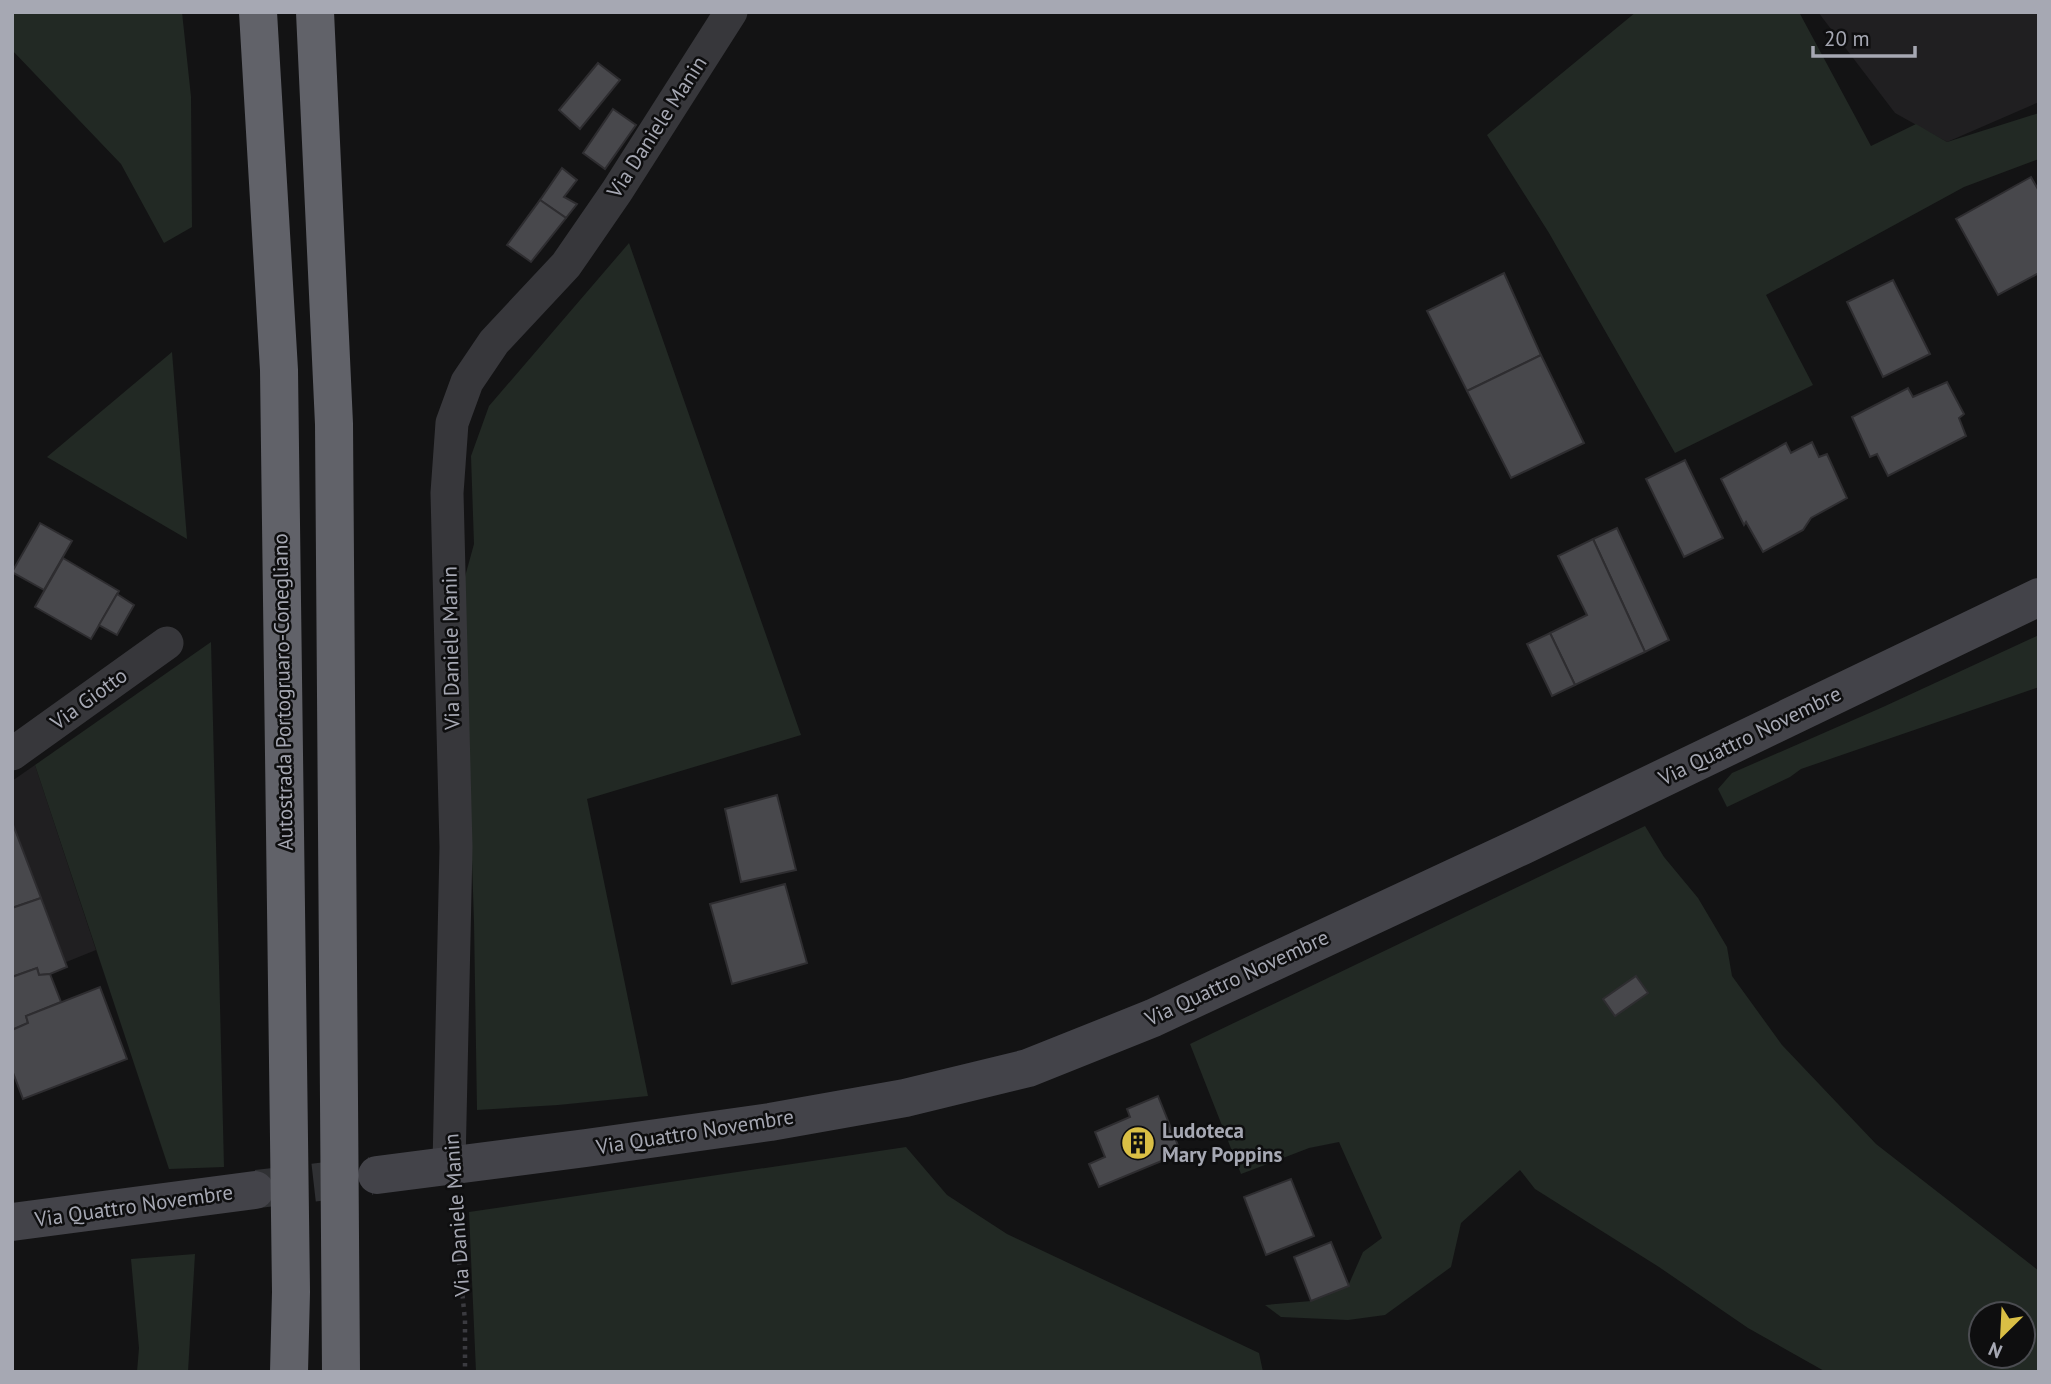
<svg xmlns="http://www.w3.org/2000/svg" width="2051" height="1384" viewBox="0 0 2051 1384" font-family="'PT Sans',sans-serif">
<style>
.built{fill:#201f21}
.green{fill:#222924;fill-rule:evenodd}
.building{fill:#48484c;stroke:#2e2d30;stroke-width:2}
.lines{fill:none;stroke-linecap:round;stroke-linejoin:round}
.secondary-tunnel{stroke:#303134;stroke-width:38;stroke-dasharray:38 19;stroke-linecap:butt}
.path{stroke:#3b3b40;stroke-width:4.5;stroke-dasharray:3.5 5;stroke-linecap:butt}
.minor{stroke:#37373b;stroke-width:33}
.secondary{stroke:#434349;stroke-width:38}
.motorway{stroke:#616269;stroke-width:38}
.labels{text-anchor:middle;stroke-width:5;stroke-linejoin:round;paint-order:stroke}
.street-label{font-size:21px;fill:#a6a8b3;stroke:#0e0e0f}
.poi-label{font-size:21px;font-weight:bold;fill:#a6a8b3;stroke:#0e0e0f;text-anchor:start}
</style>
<rect width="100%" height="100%" fill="#131314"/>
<!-- built -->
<g class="built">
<path d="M1818 12H2039V102L1947 142 1895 113Z"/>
<path d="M35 765 96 950 12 984V781Z"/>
</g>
<!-- green -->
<g class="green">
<path d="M12 12H182L191 97 192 227 164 243 121 164 12 50Z"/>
<path d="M1636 12H1799L1871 146 1916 124 1947 142 2039 113V159L1964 187 1766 295 1813 385 1675 453 1549 233 1487 135Z"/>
<path d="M629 243 801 735 587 799 648 1096 558 1105 477 1110 474 922 463 584 474 544 471 456 489 406Z"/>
<path d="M172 352 187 539 47 457Z"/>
<path d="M2039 635V687L1801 769 1790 777 1727 807 1718 789 1732 773 1883 707Z"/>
<path d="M211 642 224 1167 169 1169 35 765Z"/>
<path d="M1645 826 1664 857 1698 898 1727 947 1732 976 1782 1045 1876 1144 2039 1271V1372H1826L1748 1328 1659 1267 1535 1189 1520 1170 1461 1223 1451 1267 1385 1315 1348 1320 1281 1317 1265 1305 1311 1301 1348 1286 1363 1252 1382 1238 1339 1142 1309 1148 1241 1174 1190 1044ZM1981 1314H2023V1356H1981Z"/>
<path d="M906 1147 947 1195 1007 1234 1259 1353 1263 1372H476L469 1212Z"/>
<path d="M195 1254 188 1372H137L139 1348 131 1259Z"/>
</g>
<!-- building -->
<g class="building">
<path d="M598 63 620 80 580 129 559 110Z"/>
<path d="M613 109 636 125 605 169 583 153Z"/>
<path d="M562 168 577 180 564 197 577 204 566 218 540 200Z"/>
<path d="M2031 177 2039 191V273L1998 295 1956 219Z"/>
<path d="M540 200 566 218 531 262 507 245Z"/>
<path d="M1504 273 1541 355 1467 391 1427 311Z"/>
<path d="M1893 280 1930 354 1883 377 1847 302Z"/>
<path d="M1541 355 1584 443 1511 478 1467 391Z"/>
<path d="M1947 382 1964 414 1959 418 1966 436 1888 476 1877 454 1870 457 1852 417 1908 388 1913 397Z"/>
<path d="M1812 442 1819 457 1827 454 1847 498 1811 518 1803 530 1763 552 1746 522 1744 525 1721 479 1786 443 1791 453Z"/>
<path d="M1685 460 1723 538 1684 557 1646 479Z"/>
<path d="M40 523 72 541 44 590 12 572Z"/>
<path d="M1617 528 1669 640 1645 652 1593 539Z"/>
<path d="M1593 539 1645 652 1575 685 1550 633 1587 615 1558 556Z"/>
<path d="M63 558 119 591 91 639 35 607Z"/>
<path d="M117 594 134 605 117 635 99 625Z"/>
<path d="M1550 633 1575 685 1552 696 1527 644Z"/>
<path d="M777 795 796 870 741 882 725 809Z"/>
<path d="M12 822 41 898 12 908Z"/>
<path d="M785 884 807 963 732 984 710 904Z"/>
<path d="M41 898 67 967 50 974 39 975 37 968 12 977V908Z"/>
<path d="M37 968 39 975 50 974 61 1002 26 1016 28 1023 12 1030V977Z"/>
<path d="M1636 976 1648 993 1615 1016 1603 999Z"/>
<path d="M100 987 127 1059 23 1099 12 1070V1030L28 1023 26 1016Z"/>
<path d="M1158 1096 1181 1153 1099 1187 1089 1164 1105 1157 1095 1132 1130 1117 1127 1109Z"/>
<path d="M1291 1179 1314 1236 1266 1255 1244 1197Z"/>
<path d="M1331 1242 1349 1286 1311 1301 1294 1257Z"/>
</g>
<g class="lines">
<!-- secondary-tunnel -->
<path class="secondary-tunnel" d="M257 1189 371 1176"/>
<!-- path -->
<path class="path" d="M453 1202 465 1320V1372"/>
<!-- minor -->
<g class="minor">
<path d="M12 754 167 643"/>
<path d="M449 1165 456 847 447 493 452 423 467 382 494 342 566 265 617 191 731 12"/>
</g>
<!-- secondary -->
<g class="secondary">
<path d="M377 1175 586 1148 770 1122 905 1098 1028 1068 1153 1018 1522 846 2039 597"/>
<path d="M12 1222 255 1190"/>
</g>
<!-- motorway -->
<g class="motorway">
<path d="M258 12 279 370 291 1292 289 1372"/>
<path d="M315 12 334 424 341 1372"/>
</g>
</g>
<!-- icons -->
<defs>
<g id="building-disc" transform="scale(1.75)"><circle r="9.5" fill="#dabf45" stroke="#0e0e0f"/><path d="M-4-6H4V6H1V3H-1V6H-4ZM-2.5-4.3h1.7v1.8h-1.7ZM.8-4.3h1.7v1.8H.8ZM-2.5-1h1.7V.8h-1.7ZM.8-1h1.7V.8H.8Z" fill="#111"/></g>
</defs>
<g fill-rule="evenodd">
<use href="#building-disc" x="1138" y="1143"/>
</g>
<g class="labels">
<!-- street labels -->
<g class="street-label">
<text transform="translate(657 127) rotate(-57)" y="7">Via Daniele Manin</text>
<text transform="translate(451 648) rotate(-91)" y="7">Via Daniele Manin</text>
<text transform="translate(283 692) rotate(-91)" y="7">Autostrada Portogruaro-Conegliano</text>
<text transform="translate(89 699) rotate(-36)" y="7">Via Giotto</text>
<text transform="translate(1750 736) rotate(-26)" y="7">Via Quattro Novembre</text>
<text transform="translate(1237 978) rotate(-25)" y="7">Via Quattro Novembre</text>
<text transform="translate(695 1132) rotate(-9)" y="7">Via Quattro Novembre</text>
<text transform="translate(134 1206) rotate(-8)" y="7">Via Quattro Novembre</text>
<text transform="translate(457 1215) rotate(-94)" y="7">Via Daniele Manin</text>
</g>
<!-- poi labels -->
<g class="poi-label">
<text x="1162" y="1138">Ludoteca<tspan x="1162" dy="24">Mary Poppins</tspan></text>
</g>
</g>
<!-- border -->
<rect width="2051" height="1384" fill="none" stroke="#a6a8b3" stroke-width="28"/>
<!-- north arrow -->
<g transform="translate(2002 1335) rotate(204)"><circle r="33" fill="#0e0e0f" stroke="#4b4c51" stroke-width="2"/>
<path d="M0-5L12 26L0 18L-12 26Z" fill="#dabf45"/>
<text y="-10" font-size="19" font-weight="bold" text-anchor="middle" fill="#a6a8b3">N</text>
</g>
<!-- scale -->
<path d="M1813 46v10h102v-10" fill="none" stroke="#a6a8b3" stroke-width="3.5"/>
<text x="1824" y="46" font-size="21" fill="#a6a8b3" stroke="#0e0e0f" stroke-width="5" paint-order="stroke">20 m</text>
</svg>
